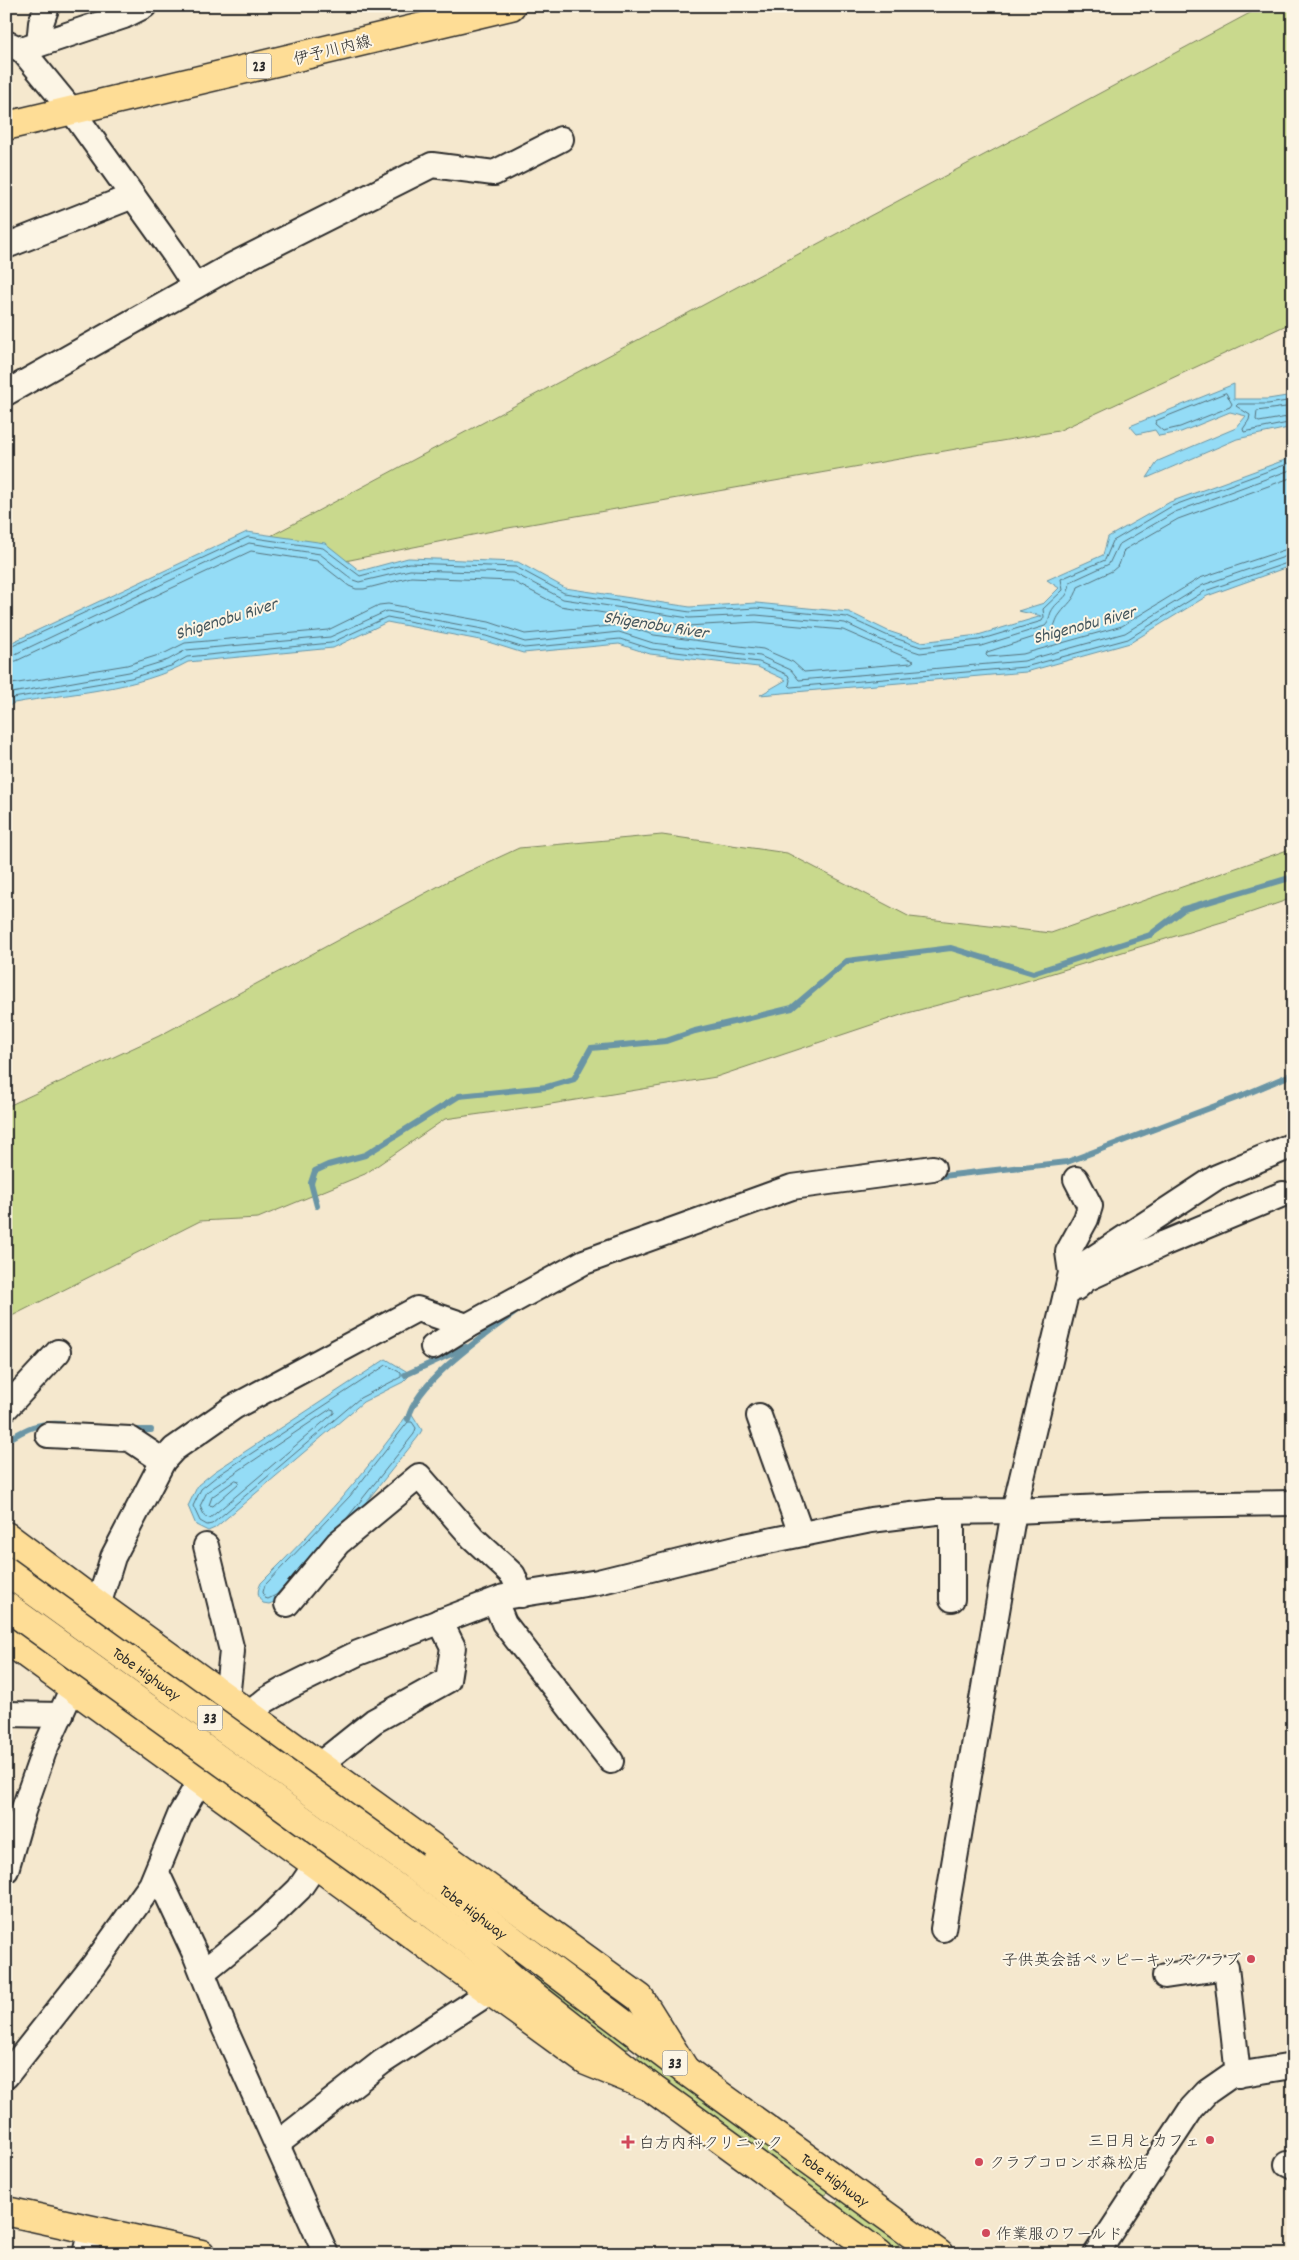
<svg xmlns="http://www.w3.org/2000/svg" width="1299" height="2260" viewBox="0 0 1299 2260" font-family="Dekko,'Klee One',sans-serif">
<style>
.green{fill:#c9d98d;stroke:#7a825c}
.water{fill:#94dcf6;stroke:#6a95a5}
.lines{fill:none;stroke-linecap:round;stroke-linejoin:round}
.shore{stroke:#55727c;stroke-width:1}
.stream{stroke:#6a95a5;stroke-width:6}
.minor-casing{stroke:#2b2b2b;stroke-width:28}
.major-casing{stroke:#2b2b2b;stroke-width:31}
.highway-casing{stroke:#2b2b2b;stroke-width:31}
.minor{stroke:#fcf5e5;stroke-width:24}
.major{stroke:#fedd96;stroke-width:28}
.highway{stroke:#fedd96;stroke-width:28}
.highway-bridge-casing{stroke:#2b2b2b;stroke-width:31;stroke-linecap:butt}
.highway-bridge{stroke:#fedd96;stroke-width:28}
.poi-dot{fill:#d1495b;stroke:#fcf5e5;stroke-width:2}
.labels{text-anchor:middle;stroke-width:4;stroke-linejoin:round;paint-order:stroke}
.shield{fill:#fcf5e5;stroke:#6a6863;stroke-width:1}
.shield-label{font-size:15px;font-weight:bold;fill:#2b2b2b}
.street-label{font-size:16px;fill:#2b2b2b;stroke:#fcf5e5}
.poi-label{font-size:16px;fill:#2b2b2b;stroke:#fcf5e5;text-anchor:start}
.water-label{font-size:18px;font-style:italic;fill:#45575e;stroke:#fcf5e5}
</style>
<rect width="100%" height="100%" fill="#f5e8ce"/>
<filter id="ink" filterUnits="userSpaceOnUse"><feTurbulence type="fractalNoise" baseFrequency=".02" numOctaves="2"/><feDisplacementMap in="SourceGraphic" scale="10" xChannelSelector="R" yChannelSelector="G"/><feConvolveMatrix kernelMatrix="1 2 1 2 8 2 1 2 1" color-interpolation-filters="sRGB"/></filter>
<g filter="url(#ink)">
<!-- green -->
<g class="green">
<path d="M1263 6H1293V322L1058 431 497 530 149 601Z"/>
<path d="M662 835 787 853 910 917 1051 933 1293 848V898L1232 919 1013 985 904 1014 716 1077 545 1105 445 1119 365 1174 258 1218 200 1221 6 1319V1107L159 1036 448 881 519 848Z"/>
<path d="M556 1954 636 2010 634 2018 608 1994Z"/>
<path d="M538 1976 627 2044 629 2048 624 2050 535 1979Z"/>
<path d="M638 2055H643L827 2190 826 2195H820L637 2062Z"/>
<path d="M843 2199 888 2234 908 2254H899L837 2209 835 2206 839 2200Z"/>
</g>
<!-- water -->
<g class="water">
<path d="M1234 384V399H1268L1293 395V427L1237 439 1147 478 1158 461 1236 428 1246 416 1230 412 1181 432 1159 436 1155 430 1137 434 1130 426Z"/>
<path d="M1293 457V565L1207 596 1130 643 1026 672 760 695 786 680 758 667 650 654 619 644 523 653 485 641 387 622 333 648 188 662C138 690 70 693 14 703L6 708V645L247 532 325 543 360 571 408 558 518 562 565 588 690 607 756 603 849 612 888 631 921 642 978 635 1042 616 1018 611 1044 603 1059 588 1047 580 1103 555 1108 537 1170 502Z"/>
<path d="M386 1359 411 1374 403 1382 363 1402 215 1528 208 1531 196 1525 188 1506 198 1485 214 1472Z"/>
<path d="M410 1411 422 1430 418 1437 351 1521 279 1600 269 1604 263 1603C257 1596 257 1591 261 1583 315 1530 366 1473 410 1411Z"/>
</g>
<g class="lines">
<!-- shore -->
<g class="shore">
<path d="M1226 393 1232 404 1230 407 1180 427 1163 431 1155 424 1156 421Z"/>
<path d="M1293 400 1268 404H1238L1236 406 1250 415 1249 420 1243 429 1244 432 1293 422"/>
<path d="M1293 406 1257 411 1256 420 1259 422 1293 416"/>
<path d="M1293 477 1178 519 1124 550 1119 565 1112 571 1078 587C1075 600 1067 604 1060 614 1055 620 1056 626 1050 632L987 652 986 655 988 657 1023 654 1122 626 1200 578 1293 547"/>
<path d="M6 649 248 537 323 548 360 576 409 563 516 567 564 593 690 612 756 608 847 617 886 635 921 647 979 640 1042 621 1044 617 1043 609 1063 590 1061 579 1105 560 1113 541 1172 506 1293 462"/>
<path d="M6 656 13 655 249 543 320 554 353 580 359 582 410 570 514 573 563 599 689 618 756 615 845 623 883 641 920 653 981 646 1045 626C1050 621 1049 617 1051 612 1059 597 1068 602 1070 582L1109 564 1118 545 1175 512 1293 469"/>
<path d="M6 663 16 661 251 551 317 561 349 586 356 589H364L411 577 512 581 560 606 687 626 756 622 843 630 914 661 911 663 804 672 793 662 763 649 654 635 622 625 525 634 489 622 388 604 379 605 328 630 185 643 165 653 127 665 6 685"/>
<path d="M6 694 129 672 168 660 186 650 330 637 387 611 488 630 525 642 619 632 653 643 760 656 791 670 799 680 1024 661 1125 633 1203 585 1293 554"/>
<path d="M6 702 13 698 131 678 171 666 187 657 331 643 387 617 486 636 524 648 620 639 651 649 759 662 788 675 790 680 789 685 791 687 1025 667 1128 639 1205 591 1293 561"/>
<path d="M387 1365 401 1373V1377L360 1398 212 1524 207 1525 200 1521 193 1506 201 1489 217 1476Z"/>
<path d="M331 1409 334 1410V1413L210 1518 205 1517 200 1506 207 1492Z"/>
<path d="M236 1480 239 1481 238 1484 213 1506 209 1505 212 1497Z"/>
<path d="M309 1558 276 1595 268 1599 265 1598 263 1592 265 1585 350 1496 408 1422H412L416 1428 414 1434 347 1518"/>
</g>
<!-- stream -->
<g class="stream">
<path d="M934 1177 1067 1162 1239 1097 1293 1074"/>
<path d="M317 1206 311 1183 315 1171 328 1165 365 1155 459 1096 547 1087 574 1079 591 1048 666 1041 695 1031 792 1008 847 961 951 948 1033 973 1150 935 1184 909 1293 877"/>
<path d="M405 1375 466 1347"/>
<path d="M408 1419C417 1381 486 1334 517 1311"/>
<path d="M130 1430H151"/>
<path d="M6 1441C27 1428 38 1422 63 1424"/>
</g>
<!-- minor casing -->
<g class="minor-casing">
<g id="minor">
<path d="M6 43 22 50 72 111 173 252 195 286"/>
<path d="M39 44 41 23 47 6"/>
<path d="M22 50 124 16 144 6"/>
<path d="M6 246 133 196"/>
<path d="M6 393 233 265 432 165 494 173 561 139"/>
<path d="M1071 1273 1217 1177 1293 1145"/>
<path d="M1076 1288 1086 1279 1165 1243 1283 1194"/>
<path d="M433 1347 467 1326"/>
<path d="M6 1408 58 1352"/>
<path d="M759 1416 801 1534"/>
<path d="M48 1435 130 1439 163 1461"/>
<path d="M206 1546 232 1651 227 1699"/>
<path d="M952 1599V1512"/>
<path d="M495 1601 504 1623 611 1761"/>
<path d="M287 1604 338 1543 419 1476 473 1538 513 1575 521 1595"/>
<path d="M6 1714 61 1715"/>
<path d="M319 1765 374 1721 448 1680 453 1647 440 1621"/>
<path d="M6 1870 23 1811 44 1751 73 1687 113 1557 163 1461 174 1449 234 1407 417 1309 467 1326 584 1262 792 1187 933 1168"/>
<path d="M157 1873 195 1954 224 2027 326 2254"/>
<path d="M943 1929 1014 1511 1071 1273 1068 1252 1086 1219 1090 1206 1076 1179"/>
<path d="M203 1972 267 1920 299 1889 316 1864"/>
<path d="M1165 1976 1226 1967 1238 2075"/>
<path d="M6 2076 93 1966 151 1885 180 1815 201 1779 249 1714 266 1700 287 1688 358 1653 504 1597 598 1582 744 1546 871 1520 936 1512 1014 1511 1149 1505 1293 1503"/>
<path d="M277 2144 382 2062 479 1999 486 1989"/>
<path d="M1287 2164 1293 2167"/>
<path d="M85 2254 91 2229"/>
<path d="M1096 2254 1192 2108 1207 2092 1230 2076 1293 2066"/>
</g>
</g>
<!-- major casing -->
<g class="major-casing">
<g id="major">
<path d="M6 126 511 6"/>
<path d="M6 2211 201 2254"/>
</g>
</g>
<!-- highway casing -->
<g class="highway-casing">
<g id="highway">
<path d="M6 1536 98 1605 640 1998 685 2070"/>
<path d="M6 1639 586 2061 650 2087"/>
<path id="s1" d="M414 1866 685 2070 939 2254"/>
<path d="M397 1888 479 1949 516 1982 650 2087 879 2254"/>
</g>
</g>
<!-- minor -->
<use href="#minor" class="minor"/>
<!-- major -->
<use href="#major" class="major"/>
<!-- highway -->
<use href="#highway" class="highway"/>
<!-- highway-bridge casing -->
<g class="highway-bridge-casing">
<g id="highway-bridge">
<path id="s2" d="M6 1571 414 1866"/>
<path d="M6 1606 397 1888"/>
</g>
</g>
<!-- highway-bridge -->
<use href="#highway-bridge" class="highway-bridge"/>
</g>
</g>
<!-- markers -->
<g class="poi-dot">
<circle cx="1251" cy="1959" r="5"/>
<circle cx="1210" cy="2140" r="5"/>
<path d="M625.5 2134.5h5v5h5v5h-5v5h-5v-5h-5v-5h5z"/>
<circle cx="979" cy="2162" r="5"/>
<circle cx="986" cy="2233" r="5"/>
</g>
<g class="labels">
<!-- shield labels -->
<g class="shield">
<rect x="246.5" y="53.5" width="25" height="25" rx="4"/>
<rect x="197.5" y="1705.5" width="25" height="25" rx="4"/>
<rect x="662.5" y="2050.5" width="25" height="25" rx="4"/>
</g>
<g class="shield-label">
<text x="259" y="71">23</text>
<text x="210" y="1723">33</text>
<text x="675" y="2068">33</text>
</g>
<!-- street labels -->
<g class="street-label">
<text transform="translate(332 49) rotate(-14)" y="6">伊予川内線</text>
<text dy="6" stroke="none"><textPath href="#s2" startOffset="174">Tobe Highway</textPath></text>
<text dy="6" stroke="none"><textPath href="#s1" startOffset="75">Tobe Highway</textPath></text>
<text dy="6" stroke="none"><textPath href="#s1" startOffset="525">Tobe Highway</textPath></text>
</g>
<!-- poi labels -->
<g class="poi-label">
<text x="1241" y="1965" text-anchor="end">子供英会話ペッピーキッズクラブ</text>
<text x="1200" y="2146" text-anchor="end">三日月とカフェ</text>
<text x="639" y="2148">白方内科クリニック</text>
<text x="989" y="2168">クラブコロンボ森松店</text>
<text x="996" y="2239">作業服のワールド</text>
</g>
<!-- water labels -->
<g class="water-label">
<text transform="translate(226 618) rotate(-17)" y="6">Shigenobu River</text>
<text transform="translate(656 624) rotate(9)" y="6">Shigenobu River</text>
<text transform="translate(1084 624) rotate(-15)" y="6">Shigenobu River</text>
</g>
</g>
<!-- margin -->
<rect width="1299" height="2260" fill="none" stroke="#fcf5e5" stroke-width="25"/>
<rect x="12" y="12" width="1274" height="2235" fill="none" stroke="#2b2b2b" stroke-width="2" filter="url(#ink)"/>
</svg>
